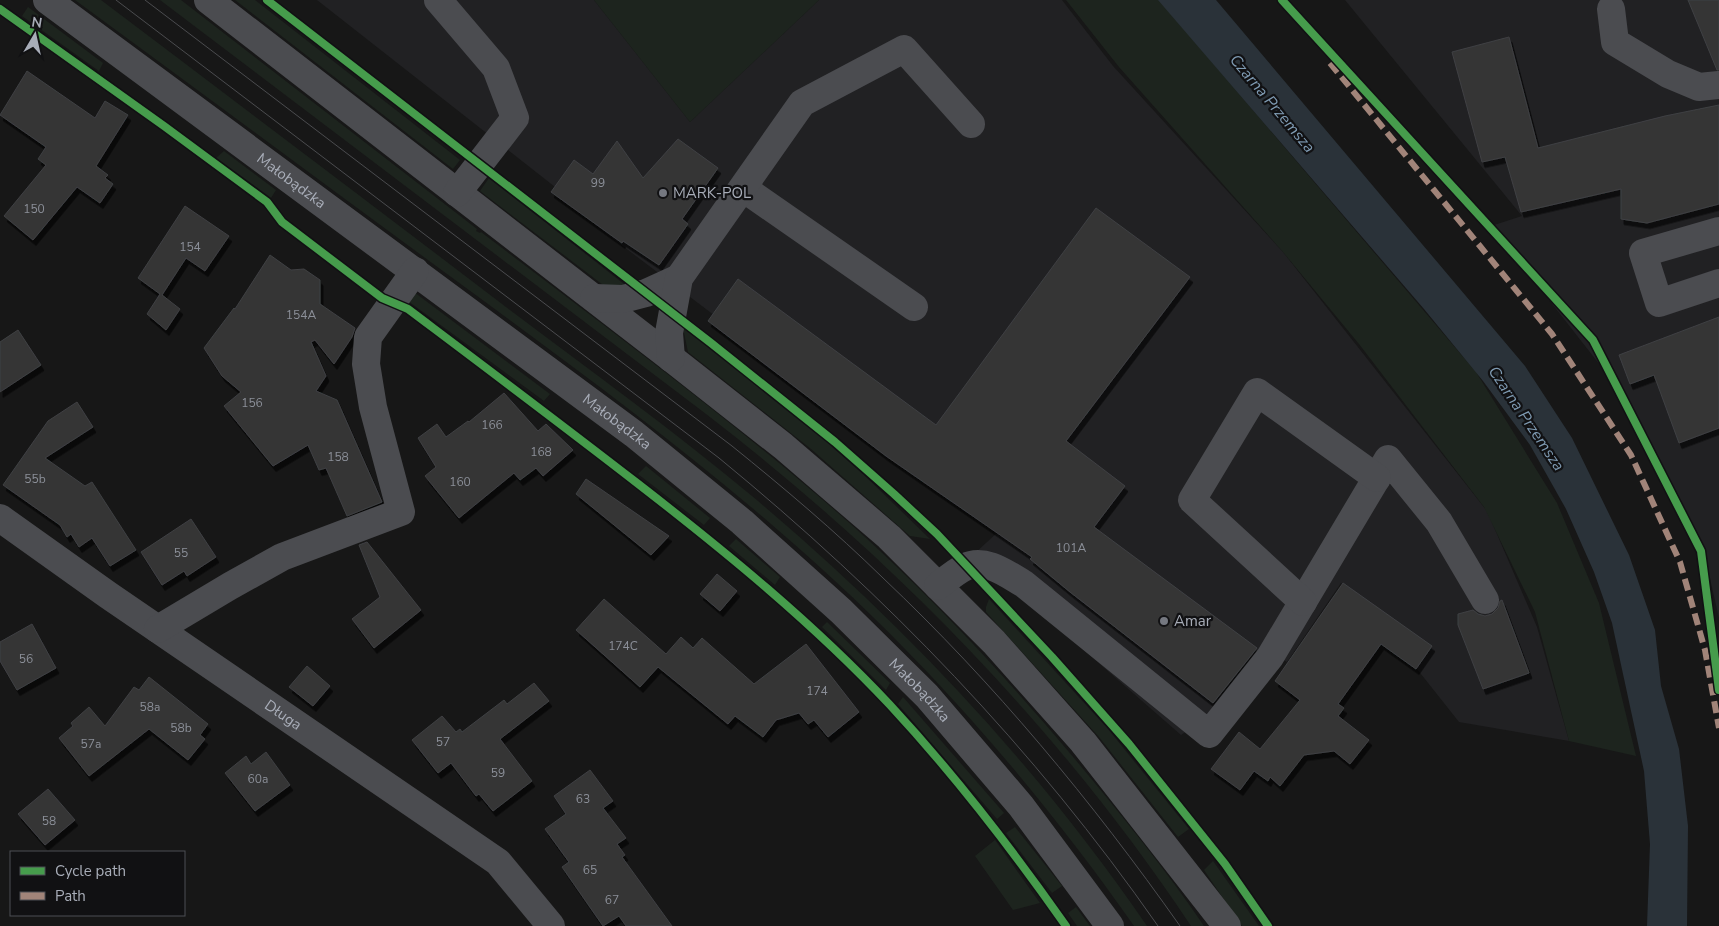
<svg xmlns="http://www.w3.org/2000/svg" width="1719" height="926" viewBox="0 0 1719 926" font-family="'Nunito Sans',sans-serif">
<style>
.built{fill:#212123}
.green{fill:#1d241e}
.water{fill:#2a3239}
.building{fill:#353536;stroke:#3f4043;filter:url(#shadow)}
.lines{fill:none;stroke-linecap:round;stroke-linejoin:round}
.minor{stroke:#4b4c50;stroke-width:28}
.tram{stroke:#4b4c4f;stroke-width:1}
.quiet{stroke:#a18479;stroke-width:6;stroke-dasharray:12 6;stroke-linecap:butt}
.cycleway-casing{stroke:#111113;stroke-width:11}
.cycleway{stroke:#469c4c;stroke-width:8}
.poi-dot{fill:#757880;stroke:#111113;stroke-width:2}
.labels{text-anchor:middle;stroke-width:4.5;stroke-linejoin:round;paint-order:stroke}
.number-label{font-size:12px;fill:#8b8f98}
.street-label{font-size:15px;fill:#a8adb8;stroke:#111113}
.poi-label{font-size:15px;fill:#a8adb8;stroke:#111113;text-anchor:start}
.water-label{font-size:16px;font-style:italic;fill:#7f9bb3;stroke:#111113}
</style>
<defs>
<filter id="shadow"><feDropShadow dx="3" dy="5.5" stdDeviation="0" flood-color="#0009"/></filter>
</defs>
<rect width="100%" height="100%" fill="#171717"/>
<!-- built -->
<g class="built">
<path d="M317 0H594L690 122 819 0H1062L1113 66 1283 252 1487 511 1537 627 1569 741 1459 722 1417 669 1430 647 1341 583 1287 662 1264 649 1219 710 1181 735 974 554 999 531 603 231 606 227Z"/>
<path d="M1345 0H1719V618L1703 548 1618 388 1491 226 1522 216Z"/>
</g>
<!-- green -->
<g class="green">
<path d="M75 0H101C236 102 371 204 506 307 588 369 673 430 752 496 901 621 1037 765 1147 926H1134C1066 829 986 731 903 647 765 506 605 390 447 274 323 183 199 91 75 0Z"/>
<path d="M160 0H181L477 229 476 231 480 233 481 232C607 328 735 422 854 527 933 598 1006 677 1074 758 1119 812 1164 867 1204 926H1191C1060 729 893 558 706 414Z"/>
<path d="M235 0H255L460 160 453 169Z"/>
<path d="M594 0H819L690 122Z"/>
<path d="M1066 0H1159L1476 372 1557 503 1599 603 1636 756 1569 741 1535 612 1484 507 1359 344 1283 252 1119 67Z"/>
<path d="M28 7 103 63 99 71 22 16Z"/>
<path d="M224 151 276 190 271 198 216 158Z"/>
<path d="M489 178 629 288H607L480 191Z"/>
<path d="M414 292 550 394 544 401 408 301Z"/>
<path d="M683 328 811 428 863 474 930 539 910 536 811 449 688 352Z"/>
<path d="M646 466 710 518 704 525 638 474Z"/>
<path d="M736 539 780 577 775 585 729 546Z"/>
<path d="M989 599 1108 729 1189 829 1178 837 1099 737 986 612V607Z"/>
<path d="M827 622 890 683 886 690 822 627Z"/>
<path d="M903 697 1004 813 997 819 898 704Z"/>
<path d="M1015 827 1062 886 1052 893 1006 833Z"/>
<path d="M995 840 1040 903 1013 910 975 856Z"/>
<path d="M1213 861 1259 926H1242L1204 870Z"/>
<path d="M1076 907 1090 926H1077L1068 913Z"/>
</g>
<!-- water -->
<path class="water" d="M1158 0H1216L1525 366 1572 438 1629 555 1655 630 1661 686 1679 749 1688 826 1687 926H1647L1650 844 1644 771 1612 623 1594 572 1566 509 1530 445 1483 381 1424 309Z"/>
<!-- building -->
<g class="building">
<path d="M1688 0H1719V70H1717Z"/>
<path d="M1509 37 1538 148 1665 116 1719 105V204L1647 223 1621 219V189L1521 212 1505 157 1482 162 1452 52Z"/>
<path d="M27 71 95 118 105 101 128 115 96 166 108 175 105 178 113 184 100 203 77 187 33 240 4 216 46 165 38 159 46 147 0 115Z"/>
<path d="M678 139 718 168 682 219 688 224 659 265 623 241 622 243 551 192 574 160 593 174 617 141 643 178Z"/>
<path d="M185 206 229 236 205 271 186 258 162 295 180 309 166 330 147 314 160 294 138 278Z"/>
<path d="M1096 208 1190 277 1066 441 1125 486 1094 527 1257 648 1213 703 1070 592 1030 559 1032 557 886 456 708 321 738 279 936 425Z"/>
<path d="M270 255 291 270 304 269 320 280V304L355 328 352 337 334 364 315 340 311 342 326 376 316 391 337 400 382 502 347 516 326 468 319 470 308 445 273 466 224 406 241 392 222 376 204 348 234 308 235 309Z"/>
<path d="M1719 317V428L1679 443 1654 375 1630 384 1619 355Z"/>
<path d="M18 330 41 365 0 392V342Z"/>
<path d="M504 393 538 431 546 424 573 450 543 476 536 468 520 480 514 473 459 518 425 476 436 467 418 438 437 424 446 437 468 421 469 422Z"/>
<path d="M77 402 93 427 45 458 85 486 92 482 136 550 110 566 92 538 79 547 71 534 67 537 60 525 3 485 48 421Z"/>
<path d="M586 479 650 523 669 536 651 555 576 494Z"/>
<path d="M191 519 216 557 187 576 184 571 162 585 141 552Z"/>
<path d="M367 542 421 610 374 648 352 619 380 597 359 545Z"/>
<path d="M717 574 737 591 720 611 700 594Z"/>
<path d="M1343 583 1432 646 1416 669 1381 644 1338 704 1344 708 1338 716 1369 740 1350 764 1334 751 1304 755 1280 786 1270 777 1268 781 1254 771 1240 790 1211 769 1239 732 1260 749 1300 700 1275 681Z"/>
<path d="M604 599 666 654 681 637 693 648 702 638 754 684 806 644 859 712 828 737 814 720 808 724 799 713 776 720 763 737 735 716 728 724 658 667 640 687 576 630Z"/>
<path d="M1502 600 1529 673 1483 689 1458 625V614L1473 610 1478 614 1485 616 1492 614 1498 608 1500 601Z"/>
<path d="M32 624 56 668 17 690 0 661V642Z"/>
<path d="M307 666 330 686 313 706 289 687Z"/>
<path d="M149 677 208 724 200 735 205 739 188 760 149 729 89 776 59 738 73 726 71 723 89 707 105 726 134 687 139 690Z"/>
<path d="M534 683 549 701 500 739 532 781 493 811 479 794 476 796 451 763 438 773 412 740 442 716 456 732 460 729 462 732 504 700 507 704Z"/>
<path d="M266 752 290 785 255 811 225 773 246 756 251 764Z"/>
<path d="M590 770 613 801 603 808 626 838 617 844 625 855 622 857 672 926H626L619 916 603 926 562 867 569 862 545 829 566 814 554 796Z"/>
<path d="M48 789 75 820 45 845 18 814Z"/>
</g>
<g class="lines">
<!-- minor -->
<g class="minor">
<path id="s1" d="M47 0 634 434 742 522 841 611 927 696 1021 806 1110 926"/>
<path d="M208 0 671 358 783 446 889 537 994 642 1083 742 1227 926"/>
<path d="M438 0 496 68 515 118 457 193"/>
<path d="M1611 9 1615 42 1668 74 1699 87 1719 85"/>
<path d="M743 188 914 307"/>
<path d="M1719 231 1643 253 1659 303 1719 283"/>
<path d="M594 298 623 299 646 293 679 278"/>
<path d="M671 358 669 333 679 278 802 103 904 49 971 124"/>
<path id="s2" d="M0 518 108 595 498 862 551 926"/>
<path d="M938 586C946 580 955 572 965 567 985 557 1007 574 1024 584L1209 734 1270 657 1388 459 1439 522 1485 600"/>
<path d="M1303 602 1192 500 1257 392 1377 478"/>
<path d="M158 629 230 586 282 557 401 512 373 407 366 364 368 337 415 271"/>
</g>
<!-- tram -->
<g class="tram">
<path d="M116 0 719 458C886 595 1034 748 1158 926"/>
<path d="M145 0 732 446C784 488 835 531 883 578 994 683 1092 801 1180 926"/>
</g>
<!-- quiet -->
<path class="quiet" d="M1330 63 1552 334 1631 455 1680 562 1705 650 1719 728"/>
<!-- cycleway casing -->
<g class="cycleway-casing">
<g id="cycleway">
<path d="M267 0 711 343 835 442 894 494 937 534 1052 657 1129 744 1225 864 1268 926"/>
<path d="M1282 0 1593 340 1701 551 1719 690"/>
<path d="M0 9 164 126 267 202 282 222 382 298 408 309C485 367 561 424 637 483 726 552 813 623 890 705 954 774 1012 849 1066 926"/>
</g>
</g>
<!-- cycleway -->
<use href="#cycleway" class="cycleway"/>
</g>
<!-- markers -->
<g class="poi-dot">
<circle cx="663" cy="193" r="5"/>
<circle cx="1164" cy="621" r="5"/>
</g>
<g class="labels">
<!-- number labels -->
<g class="number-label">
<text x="598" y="187">99</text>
<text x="34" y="213">150</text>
<text x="190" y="251">154</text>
<text x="301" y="319">154A</text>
<text x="252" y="407">156</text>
<text x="492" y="429">166</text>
<text x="541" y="456">168</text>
<text x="338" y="461">158</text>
<text x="35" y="483">55b</text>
<text x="460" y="486">160</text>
<text x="1071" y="552">101A</text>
<text x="181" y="557">55</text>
<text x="623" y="650">174C</text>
<text x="26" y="663">56</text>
<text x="817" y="695">174</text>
<text x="150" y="711">58a</text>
<text x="181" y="732">58b</text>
<text x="443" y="746">57</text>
<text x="91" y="748">57a</text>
<text x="498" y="777">59</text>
<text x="258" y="783">60a</text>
<text x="583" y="803">63</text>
<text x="49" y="825">58</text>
<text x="590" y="874">65</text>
<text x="612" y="904">67</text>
</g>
<!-- street labels -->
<g class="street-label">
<text dy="5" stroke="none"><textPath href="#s1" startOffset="304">Małobądzka</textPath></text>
<text dy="5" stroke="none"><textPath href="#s1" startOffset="709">Małobądzka</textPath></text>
<text dy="5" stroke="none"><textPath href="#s1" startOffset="1114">Małobądzka</textPath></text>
<text dy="5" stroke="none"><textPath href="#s2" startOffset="345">Długa</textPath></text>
</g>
<!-- poi labels -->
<g class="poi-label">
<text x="673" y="198">MARK-POL</text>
<text x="1174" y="626">Amar</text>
</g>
<!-- water labels -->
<g class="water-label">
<text transform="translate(1273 103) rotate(50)" y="6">Czarna Przemsza</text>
<text transform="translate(1527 418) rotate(56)" y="6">Czarna Przemsza</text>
</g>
</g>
<!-- legend -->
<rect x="10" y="851" width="175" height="65" fill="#111113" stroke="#4d4f55"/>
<rect x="20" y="867" width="25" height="8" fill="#469c4c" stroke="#4d4f55"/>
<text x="55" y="876" font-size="15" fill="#a8adb8">Cycle path</text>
<rect x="20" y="892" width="25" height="8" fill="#a18479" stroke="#4d4f55"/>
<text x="55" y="901" font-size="15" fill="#a8adb8">Path</text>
<!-- north arrow -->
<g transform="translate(35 35) rotate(9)" stroke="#111113" stroke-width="4" paint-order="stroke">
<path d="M0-4L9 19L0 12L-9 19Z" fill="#a8adb8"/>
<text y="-8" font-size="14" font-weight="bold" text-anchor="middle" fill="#a8adb8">N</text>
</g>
</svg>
